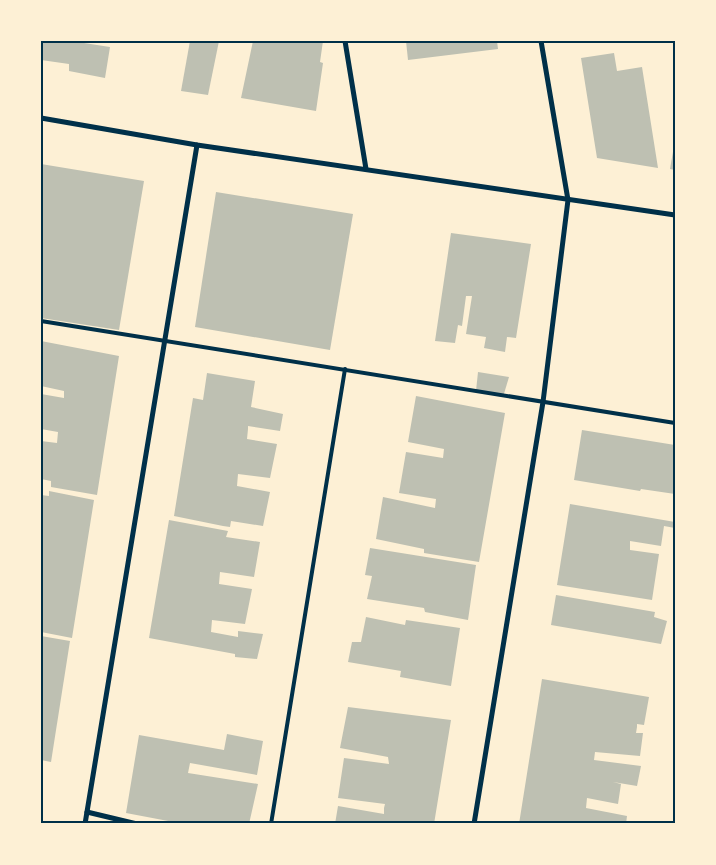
<svg xmlns="http://www.w3.org/2000/svg" width="716" height="865" viewBox="0 0 716 865" font-family="Lora,serif">
<style>
.building{fill:#bec0b2}
.lines{fill:none;stroke-linecap:round;stroke-linejoin:round}
.service{stroke:#003049;stroke-width:4}
.minor{stroke:#003049;stroke-width:5}
.neatline{fill:none;stroke:#003049;stroke-width:2}
</style>
<rect width="100%" height="100%" fill="#fdf0d5"/>
<!-- building -->
<g class="building">
<path d="M41 41H71L110 47 105 78 69 71V64L41 60Z"/>
<path d="M190 41H219L208 95 181 91Z"/>
<path d="M253 41H323L320 62 323 63 316 111 241 98Z"/>
<path d="M406 41H497L498 49 408 60Z"/>
<path d="M614 53 617 71 642 67 658 168 597 158 581 58Z"/>
<path d="M674 146H675V170L670 169Z"/>
<path d="M41 164 144 181 119 330 41 318Z"/>
<path d="M216 192 353 214 330 350 195 327Z"/>
<path d="M451 233 531 244 516 338 507 337 505 352 484 348 486 337 466 334 472 296H466L462 326 458 325 455 343 435 341Z"/>
<path d="M41 341 119 356 97 495 51 487V481L41 479V441L57 443 58 432 41 429V394L64 398V391L41 386Z"/>
<path d="M478 372 509 377 503 397 476 391Z"/>
<path d="M207 373 255 381 251 407 283 414 280 431 248 426V429L247 439 277 444 270 478 238 474 237 486 270 492 263 526 231 521 230 527 223 526 174 516 193 398 203 400Z"/>
<path d="M416 396 505 413 479 562 424 553V549L376 539 383 497 435 508 436 499 399 493 406 452 443 458 444 449 408 442Z"/>
<path d="M582 430 675 445V494L641 489 640 491 574 480Z"/>
<path d="M49 491 94 500 72 638 41 632V495L49 496Z"/>
<path d="M570 504 675 522V528L664 526 661 546 630 541V550L659 554 652 600 557 585Z"/>
<path d="M169 520 228 531 226 537 260 542 254 577 220 572 219 584 252 589 245 624 212 620 211 632 238 637V631L263 634 257 659 235 657V654L149 638Z"/>
<path d="M370 548 476 565 468 620 425 612 424 608 367 599 372 576 365 575Z"/>
<path d="M556 595 655 612 654 617 667 621 661 644 551 625Z"/>
<path d="M366 617 405 625 406 620 460 628 451 686 400 677 401 671 348 662 352 642H361Z"/>
<path d="M41 636 70 641 51 762 41 760Z"/>
<path d="M542 679 649 697 644 725 637 724V727L636 733H643L640 756 595 752 594 760 641 766 637 786 613 782 621 784 618 804 587 798 586 808 627 816 626 824H519Z"/>
<path d="M348 707 451 720 434 824H335L338 806 384 814V808L385 804 338 798 344 758 389 764 388 757 340 748Z"/>
<path d="M227 734 263 741 257 775 190 763 188 773 258 784 249 824H184L126 813 139 735 224 750Z"/>
</g>
<g class="lines">
<!-- service -->
<g class="service">
<path d="M41 321 675 423"/>
<path d="M271 824 345 369"/>
</g>
<!-- minor -->
<g class="minor">
<path d="M345 41 366 169"/>
<path d="M41 118 197 145 675 215"/>
<path d="M87 812 137 824"/>
<path d="M85 824 197 145"/>
<path d="M474 824 543 402 568 200 541 41"/>
</g>
</g>
<!-- border -->
<rect width="716" height="865" fill="none" stroke="#fdf0d5" stroke-width="85"/>
<rect x="42" y="42" width="632" height="780" class="neatline"/>
</svg>
